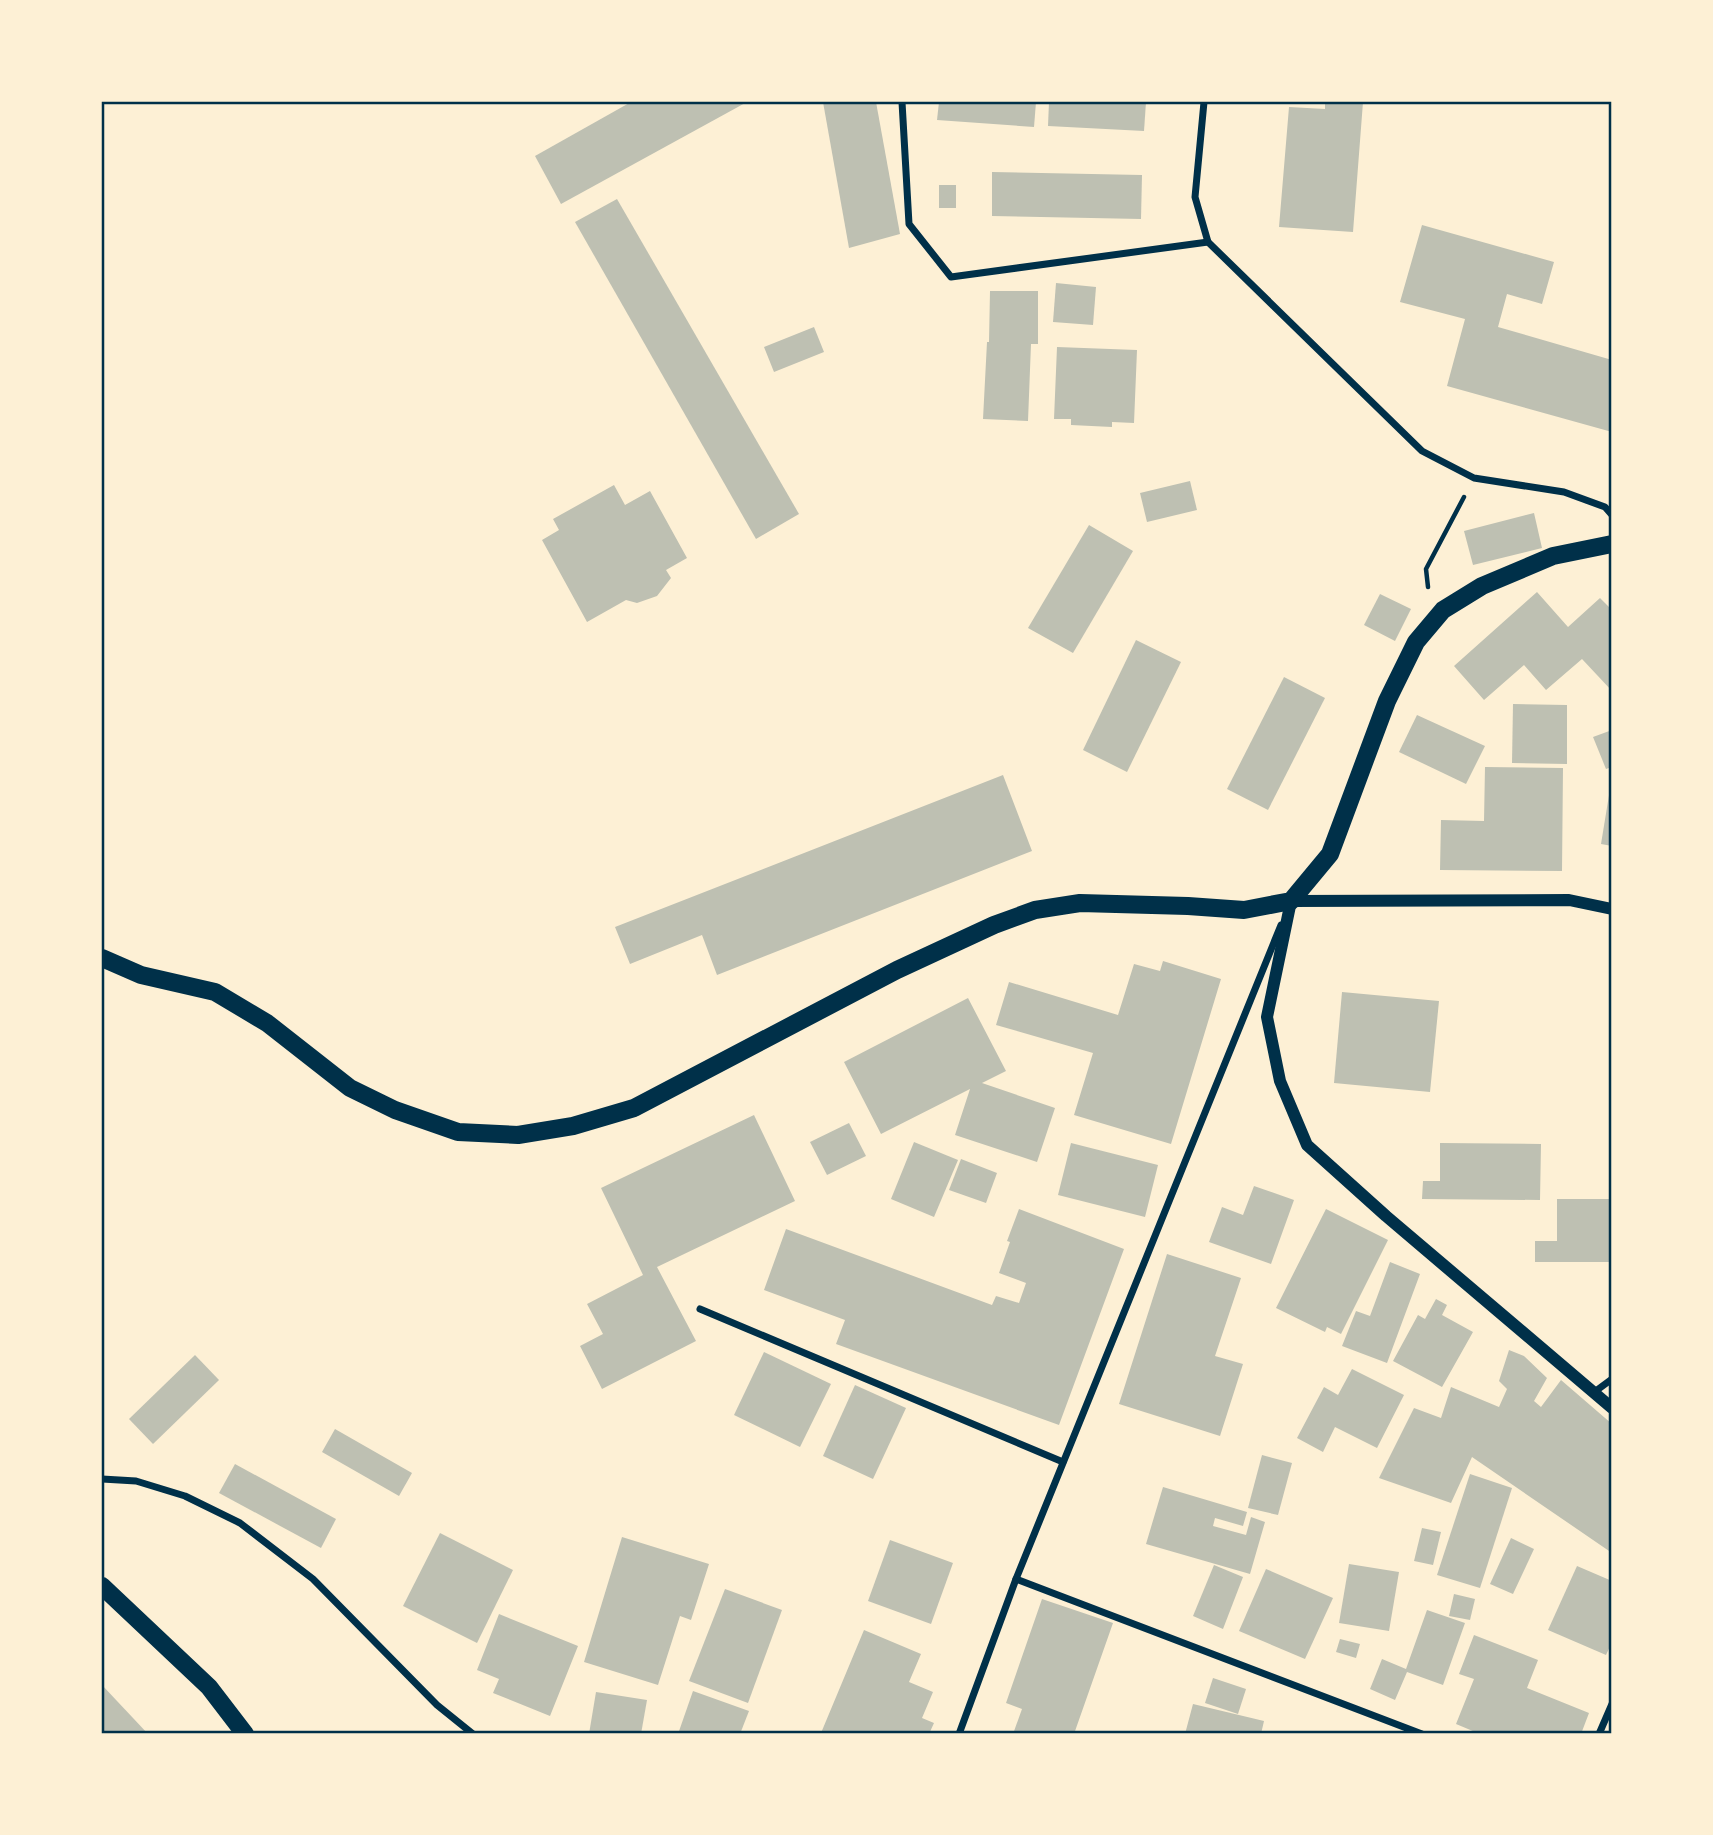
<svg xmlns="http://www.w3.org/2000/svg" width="1713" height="1835" viewBox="0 0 1713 1835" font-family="Raleway,sans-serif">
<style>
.building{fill:#bec0b2}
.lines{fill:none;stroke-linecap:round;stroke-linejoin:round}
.path{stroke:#003049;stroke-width:4.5}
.minor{stroke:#003049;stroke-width:7}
.tertiary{stroke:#003049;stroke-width:12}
.primary{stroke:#003049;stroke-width:18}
.neatline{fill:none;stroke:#003049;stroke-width:2.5}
</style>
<rect width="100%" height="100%" fill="#fdf0d5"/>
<!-- building -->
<g class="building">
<path d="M631 102H747L561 204 535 156Z"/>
<path d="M823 102H876L900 234 849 248Z"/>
<path d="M939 102H1036L1034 127 937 120Z"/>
<path d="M1049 102H1146L1144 131 1048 126Z"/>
<path d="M1325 102H1363L1353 232 1279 227 1289 107 1325 109Z"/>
<path d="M992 172 1142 175 1141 219 992 216Z"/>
<rect x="939" y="185" width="17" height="23"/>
<path d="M617 199 799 514 756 539 575 222Z"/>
<path d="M1422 225 1554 262 1542 304 1507 294 1498 327 1612 360V432L1447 386 1465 319 1400 302Z"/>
<path d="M1056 283 1096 287 1093 325 1053 322Z"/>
<path d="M990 291H1038V344H1031L1028 421 983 419 987 342H989Z"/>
<path d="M814 327 824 352 774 372 764 347Z"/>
<path d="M1057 347 1137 350 1134 423 1112 422V427L1071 425V419H1054Z"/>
<path d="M1190 481 1197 510 1147 522 1140 493Z"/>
<path d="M614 485 625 505 650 491 687 558 666 570 671 578 657 596 637 603 626 600 587 622 542 540 559 530 553 519Z"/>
<path d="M1534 513 1542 548 1473 565 1464 531Z"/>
<path d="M1089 525 1133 551 1073 653 1028 628Z"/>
<path d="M1537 592 1568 627 1600 598 1612 610V691L1582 659 1546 690 1524 665 1484 700 1454 666Z"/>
<path d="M1380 594 1411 609 1395 641 1364 625Z"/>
<path d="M1136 640 1181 662 1127 772 1083 750Z"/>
<path d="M1284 677 1325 698 1268 810 1227 789Z"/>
<path d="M1513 704 1567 705V764L1512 763Z"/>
<path d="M1417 715 1485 746 1466 784 1399 752Z"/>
<path d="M1612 730V767L1606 769 1593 737Z"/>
<path d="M1485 767 1563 768 1562 871 1440 870 1441 820 1484 821Z"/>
<path d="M1003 775 1032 851 717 975 702 935 630 964 615 927Z"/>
<path d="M1610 789H1612V846L1601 844Z"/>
<path d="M1163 961 1221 979 1171 1144 1074 1115 1093 1053 996 1025 1009 982 1118 1015 1134 964 1160 971Z"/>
<path d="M1342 992 1439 1001 1430 1092 1334 1083Z"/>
<path d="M968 998 1006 1071 982 1083 1055 1108 1037 1162 955 1135 970 1089 881 1134 844 1062Z"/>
<path d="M754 1115 795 1201 657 1267 696 1341 602 1389 580 1346 603 1334 587 1304 643 1275 601 1188Z"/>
<path d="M849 1123 866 1156 827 1175 810 1142Z"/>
<path d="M914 1142 958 1160 934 1217 891 1199Z"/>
<path d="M1071 1143 1158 1165 1145 1217 1058 1195Z"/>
<path d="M1440 1143 1541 1144 1540 1200 1422 1199 1423 1181H1440Z"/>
<path d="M961 1159 997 1173 986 1203 949 1190Z"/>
<path d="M1254 1186 1294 1200 1271 1264 1209 1242 1222 1207 1243 1215Z"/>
<path d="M1557 1199H1612V1262H1535V1241H1557Z"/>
<path d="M1019 1209 1124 1249 1059 1425 836 1344 845 1320 764 1290 786 1229 992 1305 996 1296 1019 1303 1026 1283 999 1273 1010 1242 1007 1241Z"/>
<path d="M1326 1209 1388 1240 1341 1334 1327 1327 1325 1332 1276 1308Z"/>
<path d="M1167 1254 1241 1278 1215 1356 1243 1364 1220 1436 1119 1404Z"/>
<path d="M1390 1262 1420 1274 1387 1363 1342 1346 1356 1311 1370 1316Z"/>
<path d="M1436 1299 1447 1305 1442 1315 1473 1332 1442 1387 1393 1361 1418 1315 1425 1319Z"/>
<path d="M1509 1350 1524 1356 1547 1378 1534 1401 1541 1407 1561 1380 1612 1424V1553L1472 1457 1451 1503 1379 1478 1414 1408 1441 1418 1451 1387 1499 1407 1507 1389 1499 1381Z"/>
<path d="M764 1352 831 1384 800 1447 734 1415Z"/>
<path d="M195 1355 219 1380 153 1444 129 1419Z"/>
<path d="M1352 1369 1404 1395 1377 1448 1335 1427 1323 1452 1297 1438 1324 1387 1338 1395Z"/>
<path d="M855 1385 906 1408 873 1479 823 1456Z"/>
<path d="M335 1429 412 1473 399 1496 322 1452Z"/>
<path d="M1262 1455 1292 1463 1278 1515 1248 1508Z"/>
<path d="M235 1464 336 1519 321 1548 219 1493Z"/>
<path d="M1470 1474 1512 1488 1480 1588 1437 1575Z"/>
<path d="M1163 1487 1247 1512 1243 1526 1215 1518 1213 1526 1246 1535 1251 1517 1265 1522 1250 1574 1146 1544Z"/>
<path d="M1422 1528 1441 1532 1433 1565 1414 1561Z"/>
<path d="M440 1533 513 1570 477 1643 403 1606Z"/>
<path d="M622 1537 709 1564 691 1620 680 1616 658 1685 584 1662Z"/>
<path d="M1511 1538 1534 1549 1513 1594 1490 1584Z"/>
<path d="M890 1540 953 1563 931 1624 868 1601Z"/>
<path d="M1349 1564 1399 1572 1389 1631 1339 1623Z"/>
<path d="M1214 1565 1243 1577 1223 1629 1193 1616Z"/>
<path d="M1577 1566 1612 1581V1642L1606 1655 1548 1630Z"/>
<path d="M1266 1569 1333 1598 1305 1659 1239 1631Z"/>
<path d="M725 1589 782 1610 748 1703 689 1681Z"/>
<path d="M1454 1594 1475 1599 1470 1620 1449 1616Z"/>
<path d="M1042 1599 1113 1623 1074 1734H1013L1022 1709 1006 1703Z"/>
<path d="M1427 1610 1465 1623 1443 1685 1407 1672 1395 1700 1370 1689 1382 1659 1406 1669Z"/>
<path d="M499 1614 578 1646 550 1716 493 1693 499 1679 477 1670Z"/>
<path d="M864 1630 921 1654 909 1682 933 1692 922 1718 934 1723 929 1734 821 1733Z"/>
<path d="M1474 1635 1538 1660 1527 1688 1589 1713 1581 1734H1480L1456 1724 1474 1679 1459 1674Z"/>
<path d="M1340 1639 1360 1644 1356 1658 1336 1652Z"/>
<path d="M1213 1678 1246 1689 1238 1714 1205 1703Z"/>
<path d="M102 1685 148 1734H102Z"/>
<path d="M693 1691 749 1711 740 1734H678Z"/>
<path d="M596 1692 647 1700 641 1734H589Z"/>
<path d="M1193 1704 1264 1721 1261 1734H1185Z"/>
</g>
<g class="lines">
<!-- path -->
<path class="path" d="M1428 587 1426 569 1464 497"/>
<!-- minor -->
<g class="minor">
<path d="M902 102 909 224 951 277 1208 242"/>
<path d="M1204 102 1195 197 1208 242 1422 451 1474 478 1564 492 1605 507 1612 515"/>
<path d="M700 1309 1063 1462"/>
<path d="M1593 1393 1612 1379"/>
<path d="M102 1479 136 1481 185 1496 240 1523 313 1579 437 1705 473 1734"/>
<path d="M1016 1579 1422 1734"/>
<path d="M959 1734 1016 1579 1281 925"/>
<path d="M1599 1734 1612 1704"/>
</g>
<!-- tertiary -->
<path class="tertiary" d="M1612 909 1569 900 1291 901 1267 1017 1280 1081 1307 1145 1386 1216 1612 1408"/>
<!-- primary -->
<g class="primary">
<path d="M102 958 141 975 215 992 267 1023 350 1088 395 1110 458 1132 518 1135 573 1126 634 1108 897 970 994 925 1035 910 1080 903 1188 906 1244 910 1291 901 1330 854 1387 701 1416 642 1443 610 1482 586 1553 556 1612 544"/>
<path d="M102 1586 209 1687 245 1734"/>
</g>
</g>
<!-- border -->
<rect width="1713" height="1835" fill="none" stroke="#fdf0d5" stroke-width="206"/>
<rect x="103" y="103" width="1507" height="1629" class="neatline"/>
</svg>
